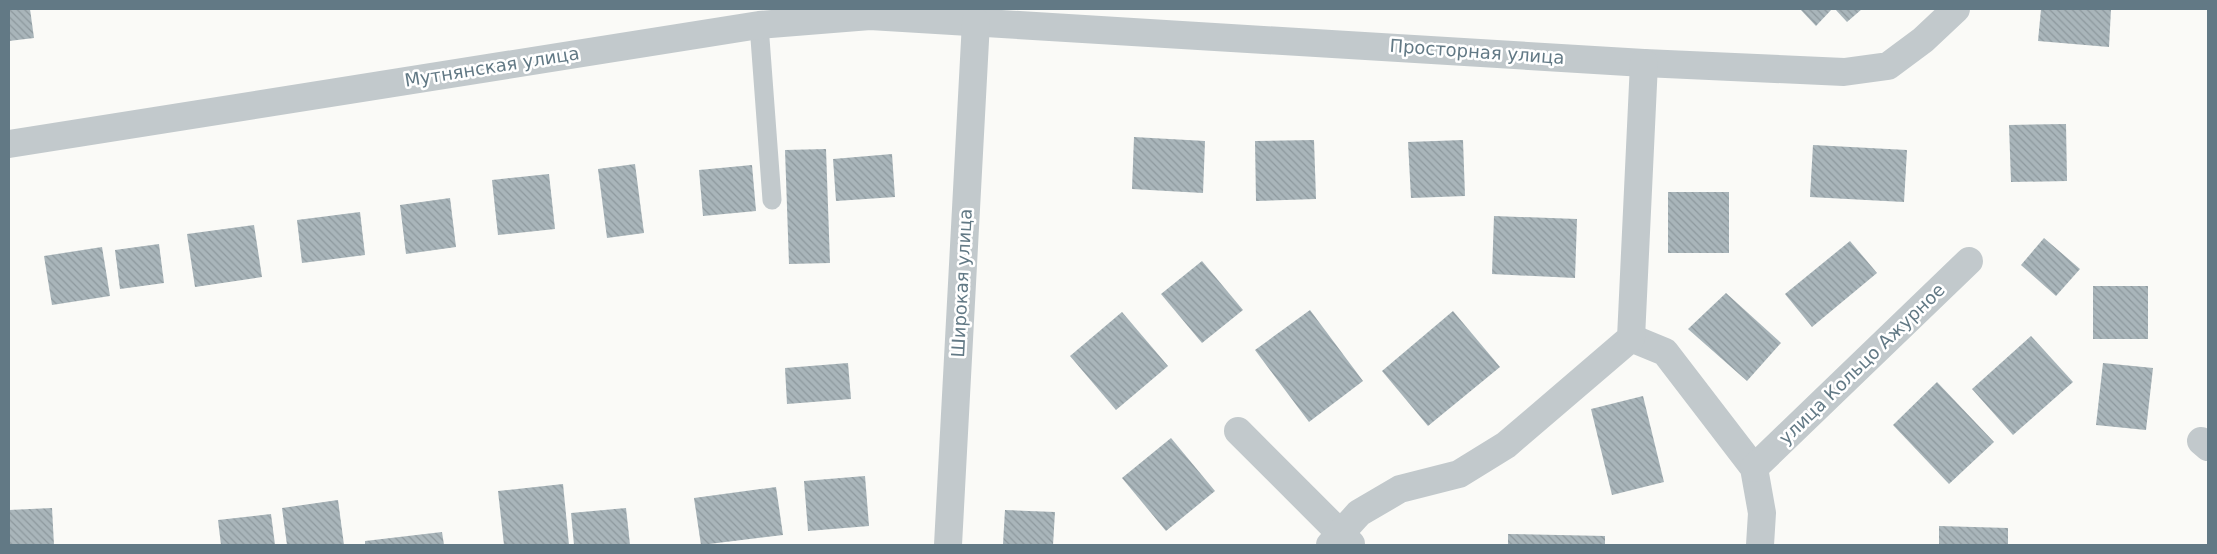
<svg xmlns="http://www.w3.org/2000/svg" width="2217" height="554" viewBox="0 0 2217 554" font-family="'DejaVu Sans',sans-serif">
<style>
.building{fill:url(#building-back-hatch)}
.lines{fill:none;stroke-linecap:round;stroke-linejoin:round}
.service{stroke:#c2c9cc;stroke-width:19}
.minor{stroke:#c2c9cc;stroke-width:28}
.labels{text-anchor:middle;stroke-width:5;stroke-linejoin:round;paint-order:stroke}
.street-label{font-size:18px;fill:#627985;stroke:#fff}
</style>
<defs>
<pattern id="building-back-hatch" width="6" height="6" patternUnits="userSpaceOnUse" patternTransform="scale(1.25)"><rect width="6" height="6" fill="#a9b5ba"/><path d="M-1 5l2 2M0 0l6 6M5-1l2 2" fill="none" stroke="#8d989d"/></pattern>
</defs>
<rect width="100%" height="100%" fill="#fafaf7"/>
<!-- building -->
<g class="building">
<path d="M9 9H30L34 38 9 41Z"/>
<path d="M1800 9H1832L1816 26Z"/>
<path d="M1835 9H1862L1847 22Z"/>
<path d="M2041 9H2111L2109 47 2038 41Z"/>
<path d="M2066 124 2067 181 2011 182 2009 125Z"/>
<path d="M1134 137 1205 141 1203 193 1132 189Z"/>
<path d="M1314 140 1316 199 1256 201 1255 141Z"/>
<path d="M1463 140 1465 196 1411 198 1408 142Z"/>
<path d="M1813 145 1907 150 1904 202 1810 197Z"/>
<path d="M826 149 830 263 789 264 785 150Z"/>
<path d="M892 154 895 197 836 201 833 159Z"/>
<path d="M635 164 644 233 607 238 598 169Z"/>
<path d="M752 165 756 211 703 216 699 170Z"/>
<path d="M549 174 555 229 498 235 492 180Z"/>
<rect x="1668" y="192" width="61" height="61"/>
<path d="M450 198 456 247 406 254 400 205Z"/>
<path d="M360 212 365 255 302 263 297 220Z"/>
<path d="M1494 216 1577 219 1575 278 1492 274Z"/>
<path d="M254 225 262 277 195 287 187 234Z"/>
<path d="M2044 238 2080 269 2056 296 2021 265Z"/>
<path d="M1850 241 1877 273 1812 327 1785 294Z"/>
<path d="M159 244 164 283 120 289 115 250Z"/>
<path d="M102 247 110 296 52 305 44 256Z"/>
<path d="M1202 261 1243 310 1202 343 1161 294Z"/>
<rect x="2093" y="286" width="55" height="53"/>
<path d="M1726 293 1781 343 1747 381 1688 329Z"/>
<path d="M1310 310 1363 381 1309 422 1255 350Z"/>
<path d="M1453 311 1500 367 1428 426 1382 371Z"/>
<path d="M1122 312 1168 366 1116 410 1070 356Z"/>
<path d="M2031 336 2073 382 2013 435 1972 389Z"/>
<path d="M848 363 851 399 787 404 785 368Z"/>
<path d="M2103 363 2153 368 2146 430 2096 425Z"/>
<path d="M1937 382 1994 442 1949 484 1893 425Z"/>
<path d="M1643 396 1664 482 1612 495 1591 409Z"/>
<path d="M1171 438 1215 491 1166 531 1122 478Z"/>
<path d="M865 476 869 526 808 531 804 481Z"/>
<path d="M563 484 569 545H504L498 491Z"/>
<path d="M776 487 783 535 701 545 694 498Z"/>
<path d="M338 500 344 545H287L282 508Z"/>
<path d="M52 508 54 545H9V510Z"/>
<path d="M626 508 630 545H574L571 513Z"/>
<path d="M1005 510 1055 512 1053 545 1003 544Z"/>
<path d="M271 514 275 545H221L218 520Z"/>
<path d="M1939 526 2008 528V545H1939Z"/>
<path d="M442 532 444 545H365V541Z"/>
<path d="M1508 534 1605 536V545H1508Z"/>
</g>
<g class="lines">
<!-- service -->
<path class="service" d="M759 25 772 200"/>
<!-- minor -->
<g class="minor">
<path d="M9 144 759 25 870 16 1644 63 1844 72 1888 66 1923 40 1956 9"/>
<path d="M1631 338 1665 352 1754 468 1762 513 1760 545"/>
<path d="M1238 431 1351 544"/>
<path d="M2201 441 2208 447"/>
<path d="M1754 468 1969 261"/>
<path d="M948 545 976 22"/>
<path d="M1330 545 1359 513 1400 489 1459 474 1506 445 1631 338 1644 63"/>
</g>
</g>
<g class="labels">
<!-- street labels -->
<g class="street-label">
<text transform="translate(1477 52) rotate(4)" y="6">Просторная улица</text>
<text transform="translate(492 67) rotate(-9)" y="6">Мутнянская улица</text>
<text transform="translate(962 283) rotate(-87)" y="6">Широкая улица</text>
<text transform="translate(1862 364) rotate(-44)" y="6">улица Кольцо Ажурное</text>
</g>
</g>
<!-- border -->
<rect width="2217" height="554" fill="none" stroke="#627985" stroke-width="20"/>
</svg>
